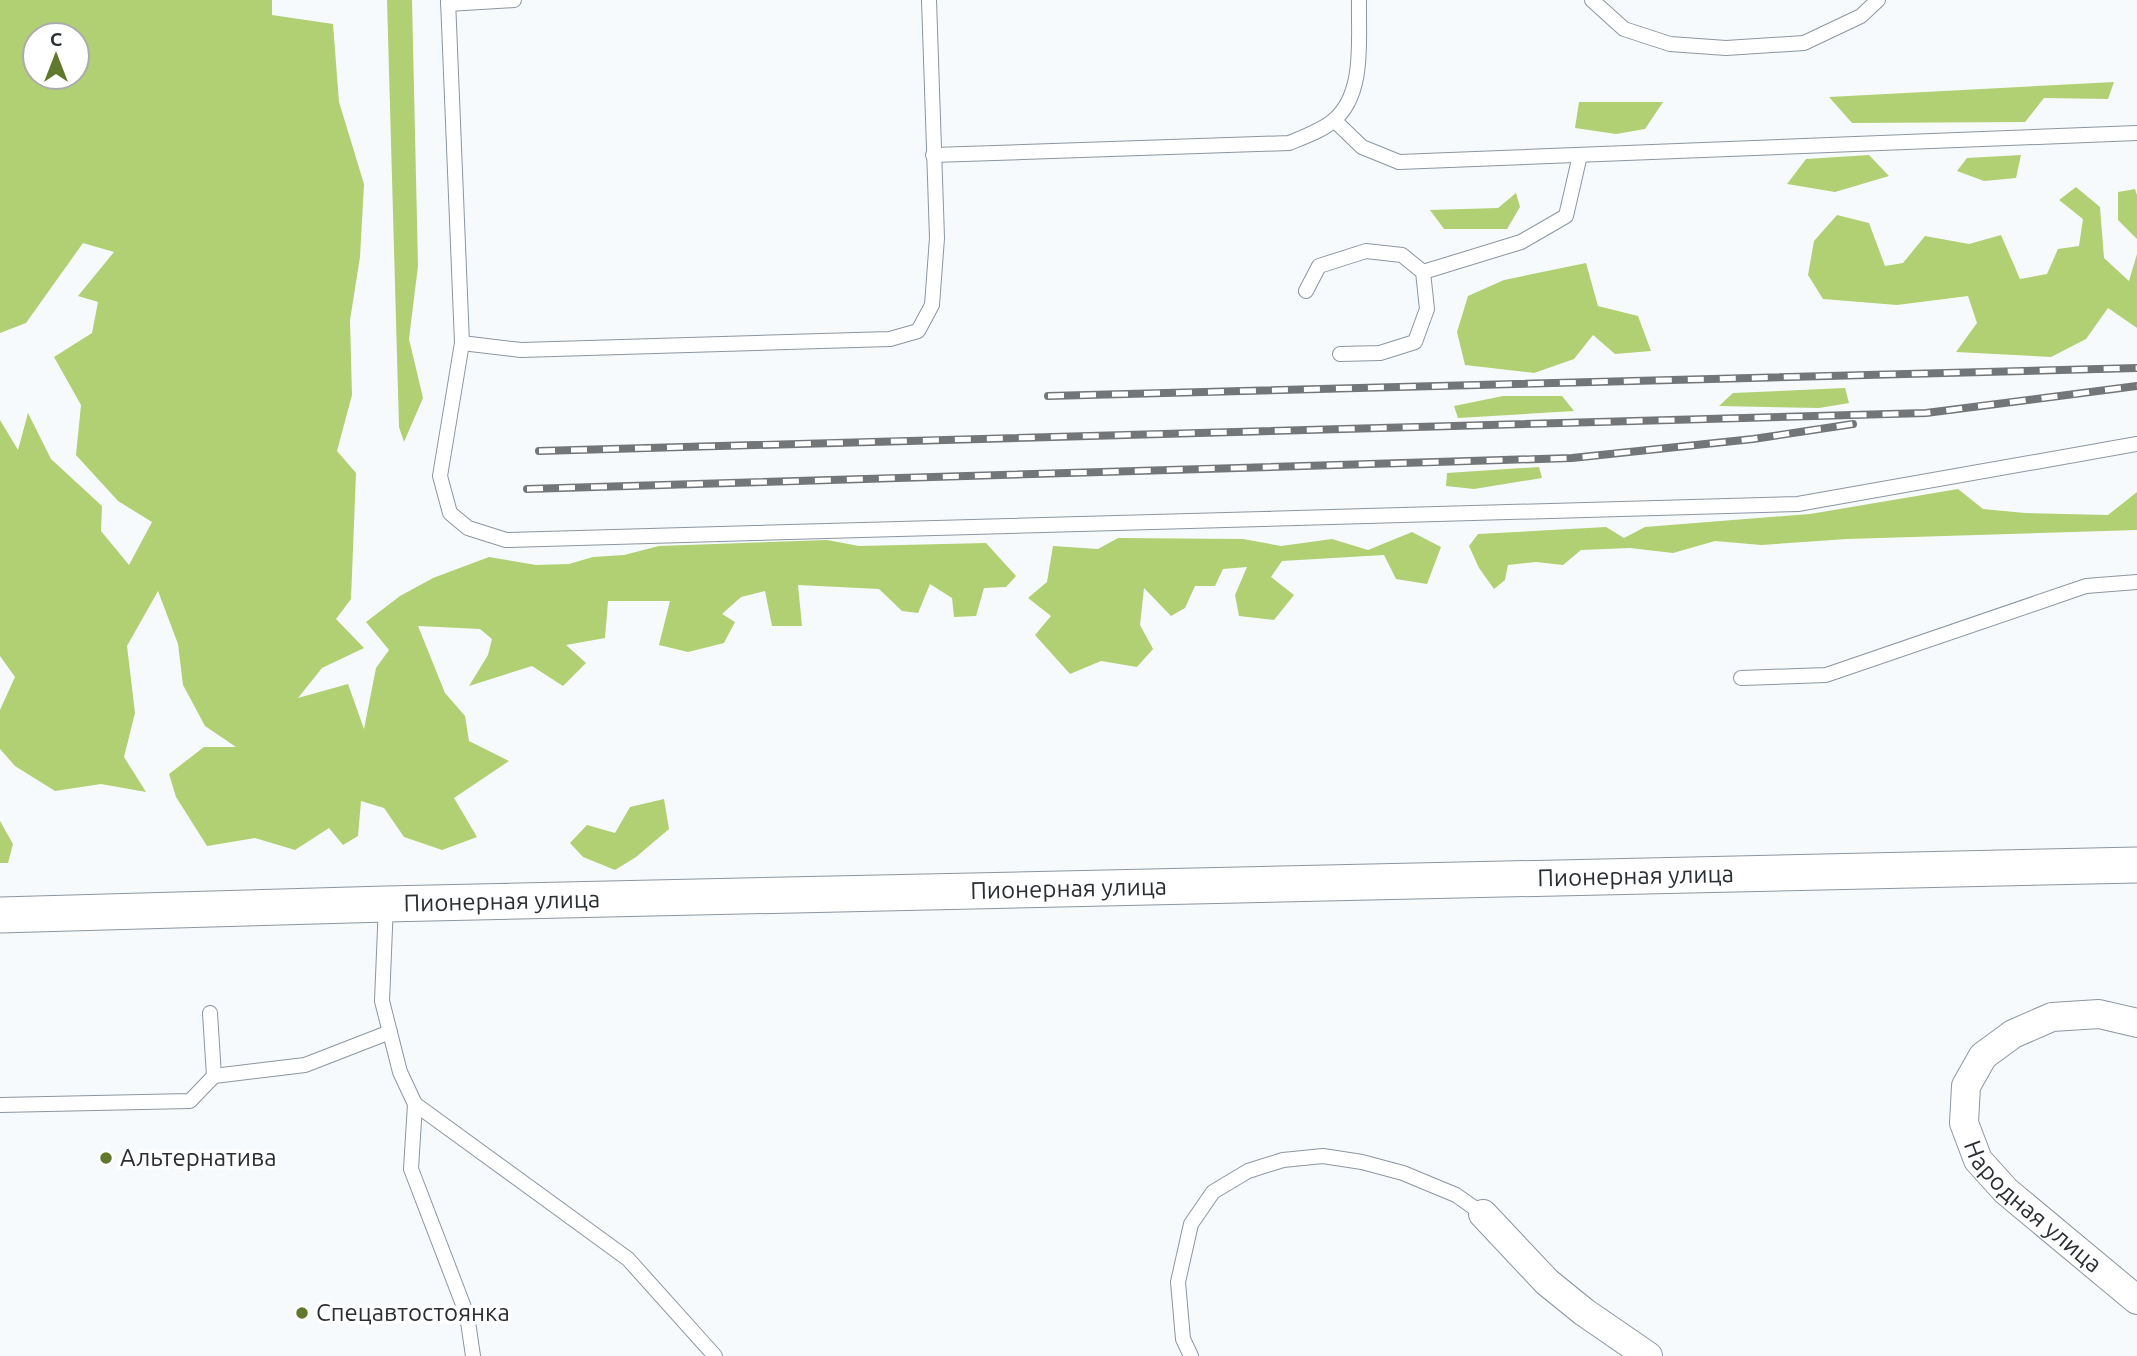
<svg xmlns="http://www.w3.org/2000/svg" width="2137" height="1356" viewBox="0 0 2137 1356" font-family="Ubuntu,sans-serif">
<style>
.forest{fill:#b0d073;fill-rule:evenodd}
.lines{fill:none;stroke-linecap:round;stroke-linejoin:round}
.service-casing{stroke:#8b96a2;stroke-width:16}
.minor-casing{stroke:#8b96a2;stroke-width:30}
.tertiary-casing{stroke:#8b96a2;stroke-width:37}
.service{stroke:#fff;stroke-width:14}
.minor{stroke:#fff;stroke-width:28}
.tertiary{stroke:#fff;stroke-width:35}
.rail-casing{stroke:#727679;stroke-width:8}
.rail{stroke:#fff;stroke-width:5;stroke-dasharray:16;stroke-linecap:butt}
.poi-dot{fill:#61792c;stroke:#fff;stroke-width:2.5}
.labels{text-anchor:middle;stroke-width:7;stroke-linejoin:round;paint-order:stroke}
.street-label{font-size:24px;fill:#2a2f33;stroke:#fff}
.poi-label{font-size:24px;fill:#2a2f33;stroke:#fff;text-anchor:start}
</style>
<rect width="100%" height="100%" fill="#f7fafc"/>
<!-- forest -->
<g class="forest">
<path d="M0 0H272V15L333 24 339 102 364 184 360 257 350 320 352 395 337 451 356 473 351 599 336 619 364 648 322 668 298 698 348 684 364 729 376 668 389 650 366 622 400 596 433 578 489 557 536 565 569 564 593 557 624 555 659 546 827 540 859 546 986 543 1016 576 1006 587 984 588 976 616 954 617 952 598 930 584 918 613 902 611 879 589 798 585 802 626H772L765 591 741 597 722 614 735 622 724 643 688 652 659 645 670 601H608L605 638 566 645 586 663 563 686 532 666 469 686 488 655 492 639 480 629 418 626 445 693 465 716 469 741 509 761 454 798 477 837 442 850 404 837 384 808 361 801 358 836 343 845 329 828 295 850 255 838 207 846 176 797 169 774 204 747H236L205 726 183 685 178 644 158 591 127 646 135 713 124 757 146 792 101 784 55 791 15 766 0 749V710L15 677 0 656V420L18 450 28 413 51 459 102 506 101 531 129 565 152 522 118 501 76 455 81 405 54 357 92 333 98 302 78 296 114 252 83 243 26 323 0 333ZM35 35H77V77H35Z"/>
<path d="M387 0H412L418 266 409 339 423 398 404 442 399 427Z"/>
<path d="M2114 82 2108 99 2044 98 2025 122 1852 123 1829 97Z"/>
<path d="M1579 102H1663L1645 129 1616 134 1575 128Z"/>
<path d="M1869 155 1889 176 1835 192 1787 184 1806 159Z"/>
<path d="M2021 155 2016 178 1984 181 1957 171 1967 158Z"/>
<path d="M2076 187 2100 207 2104 258 2129 281 2137 254V328L2108 308 2086 339 2051 357 1956 352 1977 323 1968 296 1897 305 1823 299 1808 275 1814 241 1837 215 1869 223 1885 266 1903 263 1925 236 1969 244 2001 235 2020 279 2047 274 2058 249 2079 246 2083 219 2059 200Z"/>
<path d="M2135 189 2137 195V239L2118 220V192Z"/>
<path d="M1516 193 1520 207 1507 229H1444L1430 210 1498 208Z"/>
<path d="M1586 263 1598 306 1638 316 1651 351 1615 354 1593 335 1574 359 1534 373 1465 365 1457 332 1468 296 1504 280Z"/>
<path d="M1845 388 1849 403 1819 408 1719 406 1733 393Z"/>
<path d="M1503 396H1562L1574 411 1458 418 1454 406Z"/>
<path d="M1539 467 1542 478 1474 489 1446 486 1447 473Z"/>
<path d="M1958 489 1983 509 2025 513 2108 515 2137 492V530L1847 539 1761 545 1715 541 1673 553 1630 548 1581 550 1563 565 1536 562 1508 565 1505 580 1494 589 1479 568 1469 546 1478 534 1606 527 1624 538 1645 527 1810 514Z"/>
<path d="M1412 532 1441 547 1427 584 1396 579 1384 555 1282 561 1271 577 1294 595 1274 620 1239 616 1235 595 1247 567 1223 569 1215 586H1195L1185 608 1171 616 1144 588 1140 625 1153 649 1137 667 1101 661 1070 674 1035 635 1051 616 1028 598 1047 582 1053 546 1098 549 1118 538 1243 539 1281 546 1332 539 1368 550Z"/>
<path d="M664 799 669 829 636 857 615 870 583 857 570 843 587 825 615 833 630 807Z"/>
<path d="M0 821 13 844 8 863H0Z"/>
</g>
<g class="lines">
<!-- service casing -->
<g class="service-casing">
<g id="service">
<path d="M448 0 462 343 440 476 450 513 468 528 506 540 1798 504 2137 444"/>
<path d="M1592 0 1624 29 1670 44 1726 48 1804 43 1861 16 1878 0"/>
<path d="M448 4 514 0"/>
<path d="M1334 120 1362 147 1399 162 2137 133"/>
<path d="M933 155 1289 143C1304 137 1321 131 1333 121 1366 94 1358 38 1359 0"/>
<path d="M1423 272 1521 242 1566 216 1580 155"/>
<path d="M1306 291 1319 266 1366 251 1402 255 1423 272 1427 309 1415 342 1380 353 1340 354"/>
<path d="M462 343 521 350 890 339 918 331 932 305 937 238 929 0"/>
<path d="M1741 678 1826 675 2086 586 2137 582"/>
<path d="M386 904 382 1001 400 1072 415 1104 628 1259 715 1356"/>
<path d="M214 1076 305 1065 390 1032"/>
<path d="M415 1104 411 1169 467 1315 473 1356"/>
<path d="M0 1105 190 1101 214 1076 210 1013"/>
<path d="M1191 1356 1183 1339 1178 1282 1191 1224 1213 1192 1248 1171 1283 1160 1323 1156 1362 1162 1403 1173 1456 1195 1483 1214"/>
</g>
</g>
<!-- minor casing -->
<g class="minor-casing">
<g id="minor">
<path id="s1" d="M2137 1023 2099 1014 2052 1017 2013 1034 1983 1056 1966 1086 1964 1123 1978 1160 2006 1191 2137 1300"/>
<path d="M1483 1214 1547 1282 1584 1312 1648 1356"/>
</g>
</g>
<!-- tertiary casing -->
<g class="tertiary-casing">
<g id="tertiary">
<path id="s2" d="M0 915 386 904 2137 865"/>
</g>
</g>
<!-- service -->
<use href="#service" class="service"/>
<!-- minor -->
<use href="#minor" class="minor"/>
<!-- tertiary -->
<use href="#tertiary" class="tertiary"/>
<!-- rail casing -->
<g class="rail-casing">
<g id="rail">
<path d="M1048 396 2137 368"/>
<path d="M539 451 1926 413 2137 386"/>
<path d="M527 489 1572 458 1753 439 1853 424"/>
</g>
</g>
<!-- rail -->
<use href="#rail" class="rail"/>
</g>
<!-- markers -->
<g class="poi-dot">
<circle cx="106" cy="1158" r="7"/>
<circle cx="302" cy="1313" r="7"/>
</g>
<g class="labels">
<!-- street labels -->
<g class="street-label">
<text dy="8" stroke="none"><textPath href="#s2" startOffset="1636">Пионерная улица</textPath></text>
<text dy="8" stroke="none"><textPath href="#s2" startOffset="1069">Пионерная улица</textPath></text>
<text dy="8" stroke="none"><textPath href="#s2" startOffset="502">Пионерная улица</textPath></text>
<text dy="8" stroke="none"><textPath href="#s1" startOffset="348">Народная улица</textPath></text>
</g>
<!-- poi labels -->
<g class="poi-label">
<text x="120" y="1166">Альтернатива</text>
<text x="316" y="1321">Спецавтостоянка</text>
</g>
</g>
<!-- north arrow -->
<g transform="translate(56 56)"><circle r="33" fill="#ffffff" stroke="#aaacad" stroke-width="2"/>
<path d="M0-5L12 26L0 18L-12 26Z" fill="#61792c"/>
<text y="-10" font-size="19" font-weight="bold" text-anchor="middle" fill="#2a2f33">С</text>
</g>
</svg>
